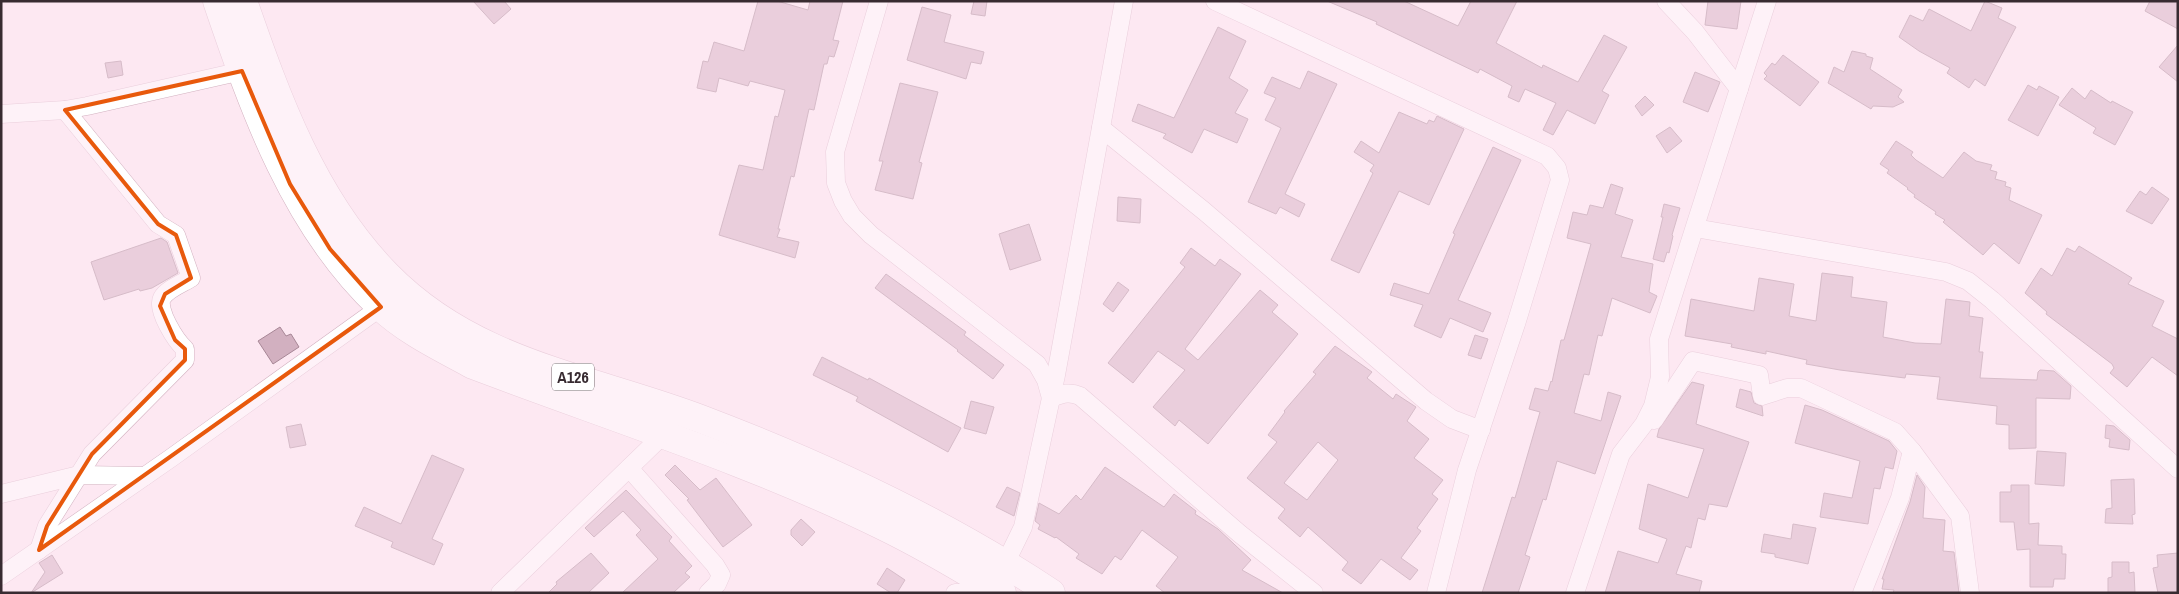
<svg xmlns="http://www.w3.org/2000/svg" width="2179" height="594" viewBox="0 0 2179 594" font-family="'Archivo Narrow',sans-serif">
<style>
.building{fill:#d2b0c0;stroke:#a78796;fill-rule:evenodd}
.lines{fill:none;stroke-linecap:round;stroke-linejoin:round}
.street-casing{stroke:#d3b2c1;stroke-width:19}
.highway-casing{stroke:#d3b2c1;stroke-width:29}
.street{stroke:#fff;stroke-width:18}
.highway{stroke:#fff;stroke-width:28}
.marked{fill:none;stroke:#e8590c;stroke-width:4;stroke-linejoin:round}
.labels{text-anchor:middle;stroke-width:4;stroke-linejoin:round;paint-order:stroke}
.shield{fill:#fff;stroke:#746b6f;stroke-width:1}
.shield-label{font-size:16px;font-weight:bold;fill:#382b31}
</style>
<rect width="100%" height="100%" fill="#fde8f2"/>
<!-- building -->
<g class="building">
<path d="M473 1H504L511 9 494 24Z"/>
<path d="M758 1H777L808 10 810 1H843L833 40 839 41 834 57 829 56 827 64H824L814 110 809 109 794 177 791 176 778 229H780L777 237 799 242 795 258 719 235 739 165 763 170 775 116 778 117 785 90 750 81 748 86 719 78 716 92 697 88 703 61 708 62 714 42 744 51Z"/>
<path d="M974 1H987L985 16 971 14Z"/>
<path d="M1327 1H1404L1458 26 1471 1H1517L1496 43 1542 68 1543 65 1578 82 1604 35 1627 47 1602 91 1609 95 1595 124 1567 110 1553 135 1543 130 1556 103 1525 89 1519 102 1508 97 1512 86 1480 69 1478 73 1376 24 1377 22Z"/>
<path d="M1708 1H1741L1737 29 1705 25Z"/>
<path d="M1985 1 2002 8 1998 18 2016 27 1985 86 1975 79 1969 88 1947 73 1950 68 1919 51 1899 37 1910 15 1923 21 1929 9 1971 31Z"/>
<path d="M2150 1H2178V29L2145 11Z"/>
<path d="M922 7 951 15 944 42 984 52 981 64 971 62 966 79 907 60Z"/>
<path d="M1218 27 1246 41 1229 78 1248 90 1235 113 1248 119 1237 143 1204 129 1192 153 1163 138 1166 134 1132 121 1138 104 1174 118Z"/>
<path d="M2178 45V82L2159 67Z"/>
<path d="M1852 51 1866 54V56L1873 58 1870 69 1902 90 1898 97 1904 102 1893 107 1873 106 1871 109 1828 83 1834 67 1844 72Z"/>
<path d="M1783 55 1819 82 1800 106 1764 79 1767 76 1764 73 1772 63 1775 65Z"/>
<path d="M121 61 123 75 108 78 105 63Z"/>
<path d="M1308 71 1337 84 1285 194 1305 204 1299 217 1280 207 1276 214 1248 202 1281 128 1265 120 1276 98 1264 93 1272 77 1300 89Z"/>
<path d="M1695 72 1720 82 1708 112 1683 102Z"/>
<path d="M900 83 938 92 919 162 922 163 913 199 875 190 883 161H879Z"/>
<path d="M2028 85 2037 90 2039 86 2059 97 2038 136 2008 120Z"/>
<path d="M2072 88 2085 99 2091 90 2111 103 2112 101 2133 112 2115 145 2093 133 2096 128 2059 105Z"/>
<path d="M1645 96 1654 105 1642 116 1635 106Z"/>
<path d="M1399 112 1427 124 1429 120 1434 122 1437 116 1464 129 1429 205 1399 191 1359 273 1331 260 1373 173 1370 171 1374 165 1354 152 1361 141 1379 153Z"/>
<path d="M1670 127 1682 141 1667 153 1656 136Z"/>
<path d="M1896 141 1913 152 1911 155 1916 160 1943 178 1964 152 1976 161 1992 165 1990 170 1997 172 1995 179 2006 182 2005 186 2011 188 2009 200 2042 215 2019 264 1994 243 1983 255 1943 222 1945 220 1935 214 1936 212 1914 197 1915 195 1907 189 1908 188 1887 173 1889 170 1880 164Z"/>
<path d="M1493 147 1521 160 1458 300 1491 313 1483 332 1450 318 1441 338 1414 326 1423 305 1390 295 1394 283 1429 294 1455 234 1453 233Z"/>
<path d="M1611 184 1623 188 1615 214 1633 220 1621 257 1653 264 1649 292 1657 296 1650 313 1612 298 1602 336 1598 335 1589 375 1584 374 1574 413 1601 421 1608 392 1621 396 1595 474 1557 461 1546 500 1543 499 1525 555 1530 557 1518 593H1482L1512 497 1515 498 1540 412 1529 409 1535 388 1548 391 1551 381 1552 382 1561 340H1564L1591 244 1567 238 1573 212 1587 215 1590 205 1603 208Z"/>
<path d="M2152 187 2169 199 2152 224 2126 211 2140 191 2146 195Z"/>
<path d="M1118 197 1141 199 1140 223 1117 221Z"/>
<path d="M1664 204 1680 208 1672 235 1673 236 1669 253 1667 252 1664 262 1653 259 1663 217H1661Z"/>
<path d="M1029 224 1041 260 1010 270 999 234Z"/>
<path d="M161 238 167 242 178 273 152 288 140 291 139 289 104 300 91 262Z"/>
<path d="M2079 246 2132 278 2128 284 2164 301 2152 326 2178 339V376L2152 357 2127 387 2110 373 2114 368 2112 364 2046 314 2047 312 2025 293 2041 268 2052 276 2067 248 2075 252Z"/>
<path d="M1191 248 1215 266 1220 259 1241 274 1185 349 1198 360 1260 290 1278 305 1272 312 1298 334 1208 444 1179 420 1175 426 1153 407 1185 370 1158 351 1133 383 1108 363 1185 267 1180 263Z"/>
<path d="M1822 273 1853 277 1851 297 1887 302 1883 337 1915 343 1941 344 1946 299 1970 302 1969 316 1983 318 1979 352H1983L1980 378 2037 380 2038 372 2040 370 2054 371 2071 386 2070 399 2036 398V448L2009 449V425L1996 424 1997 406 1937 399 1940 377 1906 374 1905 378 1840 370 1806 364 1807 360 1766 351V354L1731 347 1732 344 1685 336 1691 299 1754 311 1759 278 1794 284 1789 316 1816 321Z"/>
<path d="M886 274 966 332 964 335 1004 365 993 379 957 351 958 350 875 288Z"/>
<path d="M1118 282 1129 290 1113 312 1103 304Z"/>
<path d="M280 327 286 336 291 334 299 347 273 364 258 341Z"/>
<path d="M1475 335 1488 339 1481 359 1468 355Z"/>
<path d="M1335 346 1372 372 1367 378 1393 399 1396 394 1416 407 1407 421 1429 439 1414 458 1443 480 1432 494 1438 499 1417 528 1421 531 1401 558 1418 570 1410 580 1381 559 1361 584 1342 570 1348 562 1308 527 1300 537 1278 518 1285 509 1247 478 1277 442 1268 435 1285 412 1284 411 1316 374 1313 372ZM1318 442 1338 460 1307 500 1284 483Z"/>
<path d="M822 357 868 380 869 378 961 428 948 452 856 401 858 397 813 375Z"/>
<path d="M1692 382 1704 385 1696 424 1749 442 1727 507 1709 504 1705 520 1698 518 1691 548 1686 546 1676 574 1702 581 1699 593H1605L1618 551 1658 563 1667 539 1639 529 1648 484 1688 498 1704 449 1657 437 1659 429Z"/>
<path d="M1740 389 1751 392 1754 403 1762 406 1763 416 1736 407Z"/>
<path d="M971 401 994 407 986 434 964 428Z"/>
<path d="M1805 405 1822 410 1889 441 1897 451 1893 469 1885 467 1880 489 1874 488 1868 524 1820 517 1824 493 1852 498 1860 461 1795 443Z"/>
<path d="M301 424 306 445 290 448 286 427Z"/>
<path d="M2106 425 2114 426 2130 440 2129 450 2109 447 2110 439 2105 438Z"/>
<path d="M2037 451 2066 453 2064 486 2035 484Z"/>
<path d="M432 455 464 469 432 539 443 544 434 565 391 547 393 542 355 526 364 507 401 524Z"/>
<path d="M675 465 700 490 716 478 752 525 723 547 687 500 689 499 665 475Z"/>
<path d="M1105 467 1164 507 1174 494 1196 511 1195 514 1218 529 1251 560 1242 570 1283 593H1165L1156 586 1178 557 1142 530 1121 560 1115 556 1102 574 1076 558 1079 554 1056 537 1055 538 1038 529 1040 525 1035 521 1039 503 1059 514 1076 495 1081 500Z"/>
<path d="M1917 475 1925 487 1923 518 1945 520 1943 551 1954 552 1959 593H1893L1894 590 1882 589 1884 579H1882L1910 502Z"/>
<path d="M2134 479 2135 514 2132 515 2133 524 2105 523 2106 509 2112 508 2111 480Z"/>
<path d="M2011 485H2029V524L2039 523 2038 545 2062 546V554H2066L2065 579H2054L2053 587H2030V549L2017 550 2014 522H2000V492H2011Z"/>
<path d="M1007 487 1020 493 1014 516 996 507Z"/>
<path d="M626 490 672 537 669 541 692 566 685 573 690 577 673 593H622L658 559 636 535 641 530 623 511 594 537 585 528Z"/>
<path d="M801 519 815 532 802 546 791 535V530Z"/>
<path d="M1793 524 1816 528 1808 564 1775 557V554L1761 552 1764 534 1791 539Z"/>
<path d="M591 553 609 573 588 593H548L557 584 556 582Z"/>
<path d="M2178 553V593H2158L2153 568 2158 567 2157 555Z"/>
<path d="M52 555 63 573 31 593 45 572 39 563Z"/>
<path d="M2112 562H2129V573L2134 572 2135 593H2108V578L2112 577Z"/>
<path d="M887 568 905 580 897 593H891L877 584Z"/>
</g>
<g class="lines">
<!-- street casing -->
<g class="street-casing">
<g id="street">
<path d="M879 1 835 152 836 183 843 201 852 216 871 235 1037 364 1046 380 1051 398"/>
<path d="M1215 1 1547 156 1557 168 1560 180 1516 324 1467 470 1436 593"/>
<path d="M1666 1 1695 32 1739 89"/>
<path d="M1 114 65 110 87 106 242 71"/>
<path d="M1101 128 1204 211 1426 401 1452 419 1481 430"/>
<path d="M1695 228 1946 272 1968 281 1992 300 2178 469"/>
<path d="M1051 398C1062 394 1069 391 1080 396L1240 534 1314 593"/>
<path d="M1654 420 1693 361 1759 375 1762 396 1787 388H1801L1895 432 1912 451 1960 516 1970 593"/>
<path d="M629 468 715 565 721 575 717 584 708 593"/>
<path d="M1 494 79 475 145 476"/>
<path d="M39 550 47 526 92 454 185 360V349C176 341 156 310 162 298 167 289 183 283 191 278L176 235 158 224 65 110"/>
<path d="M1 576 171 458 381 307"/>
<path d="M500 593 663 435"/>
<path d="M955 593H974L989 585 1005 564 1023 527 1056 375 1124 1"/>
<path d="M1575 593 1621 454 1644 424 1653 406 1660 377 1659 339 1767 1"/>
<path d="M1862 593 1900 498 1912 451"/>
</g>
</g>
<!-- highway casing -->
<g class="highway-casing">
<g id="highway">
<path d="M217 1C254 110 295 226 380 306 406 331 442 348 473 365 610 417 751 461 883 526 924 546 963 569 1002 593"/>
<path d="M243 1C277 99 313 200 387 275 474 364 590 377 701 419 822 465 943 521 1051 593"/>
</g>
</g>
<!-- street -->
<use href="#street" class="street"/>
<!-- highway -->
<use href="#highway" class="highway"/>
</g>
<!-- marked area -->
<path d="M0 0H2179V594H0ZM242 71 290 184 330 249 381 307 39 550 47 526 92 454 185 360V349L175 340 160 306 165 294 191 278 176 235 158 224 65 110Z" fill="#fde8f2" fill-opacity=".55" fill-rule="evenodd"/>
<path class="marked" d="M242 71 290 184 330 249 381 307 39 550 47 526 92 454 185 360V349L175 340 160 306 165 294 191 278 176 235 158 224 65 110Z"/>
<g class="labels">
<!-- shield labels -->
<rect class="shield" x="552" y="363.5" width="42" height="27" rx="4"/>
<g class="shield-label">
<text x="573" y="383">A126</text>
</g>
</g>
<!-- border -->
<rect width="2179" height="594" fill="none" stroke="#382b31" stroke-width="5"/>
</svg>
